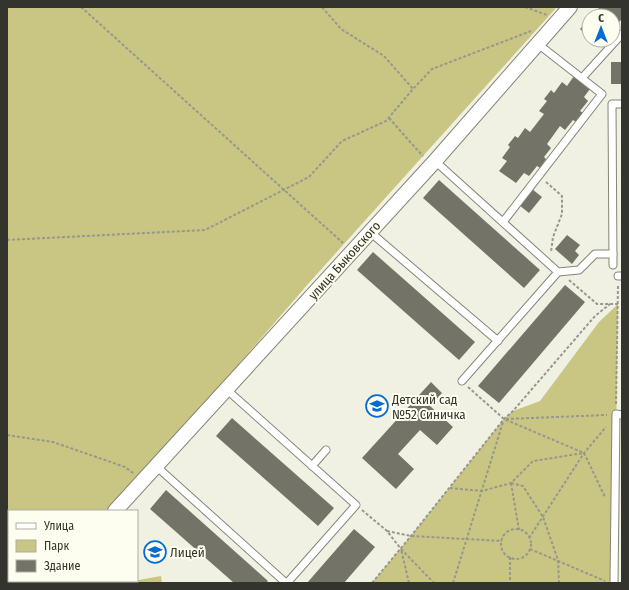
<svg xmlns="http://www.w3.org/2000/svg" width="629" height="590" viewBox="0 0 629 590" font-family="'Fira Sans Condensed',sans-serif">
<style>
.green{fill:#c9c683}
.building{fill:#737367}
.lines{fill:none;stroke-linecap:round;stroke-linejoin:round}
.service-casing{stroke:#858579;stroke-width:9}
.minor-casing{stroke:#858579;stroke-width:16}
.path{stroke:#97978e;stroke-width:2;stroke-dasharray:3 2;stroke-linecap:butt}
.service{stroke:#fff;stroke-width:7}
.minor{stroke:#fff;stroke-width:14}
.labels{text-anchor:middle;stroke-width:4;stroke-linejoin:round;paint-order:stroke}
.street-label{font-size:13px;fill:#34342f;stroke:#fefef0}
.poi-label{font-size:13px;fill:#34342f;stroke:#fefef0;text-anchor:start}
</style>
<rect width="100%" height="100%" fill="#f0f0e3"/>
<!-- green -->
<g class="green">
<path d="M7 7H557L308 284 112 511H9V581H51L49 583H7Z"/>
<path d="M618 304 614 583H372L411 536 504 419 513 411 540 401 599 322Z"/>
<path d="M161 576 162 583H122Z"/>
</g>
<!-- building -->
<g class="building">
<path d="M600 7H622V19L613 28V16H592Z"/>
<path d="M589 19V37L580 29Z"/>
<rect x="611" y="62" width="11" height="22"/>
<path d="M574 76 590 89 584 97 588 101 580 111 583 113 576 122 573 120 565 130 560 126 547 144 551 148 544 157 546 159 540 168 537 166 529 176 524 173 516 183 499 171 507 161 502 158 510 147 508 145 515 136 518 138 525 128 530 132 544 114 539 111 547 101 544 99 551 90 554 93 562 82 567 86Z"/>
<path d="M439 180 540 270 524 288 423 198Z"/>
<path d="M532 189 542 197 529 213 519 205Z"/>
<path d="M567 235 580 245 575 251 579 255 572 264 555 249Z"/>
<path d="M373 252 475 342 459 360 357 270Z"/>
<path d="M565 285 585 302 499 403 478 386Z"/>
<path d="M431 382 442 393 430 406 453 427 437 445 420 430 398 454 414 469 396 489 362 458Z"/>
<path d="M232 418 334 508 318 526 216 436Z"/>
<path d="M166 490 268 581 266 583H234L150 509Z"/>
<path d="M354 529 375 547 344 583H307Z"/>
</g>
<g class="lines">
<!-- service casing -->
<g class="service-casing">
<g id="service">
<path d="M582 78 622 34"/>
<path d="M435 161 558 272 462 381"/>
<path d="M503 222 602 94 538 44"/>
<path d="M370 232 498 341"/>
<path d="M613 265 612 104H622"/>
<path d="M558 272 579 270 595 254H613"/>
<path d="M618 276H622"/>
<path d="M226 389 356 505 287 583"/>
<path d="M156 466 286 583"/>
<path d="M312 466 326 450"/>
<path d="M614 583 616 414 622 415"/>
</g>
</g>
<!-- minor casing -->
<g class="minor-casing">
<g id="minor">
<path d="M115 511 435 161 570 7"/>
<path d="M52 583 54 581"/>
</g>
</g>
<!-- path -->
<g class="path">
<path d="M81 7 343 243"/>
<path d="M322 7 341 29 384 56 413 89"/>
<path d="M525 7 547 15"/>
<path d="M389 118 412 144 423 156"/>
<path d="M546 182 562 196V214L553 237 551 252"/>
<path d="M7 240 205 230 309 177 342 141 386 121 413 89 432 69 531 31"/>
<path d="M569 280 597 304H618"/>
<path d="M468 387 504 419 584 453 605 497"/>
<path d="M616 404 618 285"/>
<path d="M506 419 607 415"/>
<path d="M7 435 53 442 125 467 133 473"/>
<path d="M511 483 523 486 543 517 558 560 559 583"/>
<path d="M511 483 519 530"/>
<path d="M450 488 482 491 511 483 533 461 584 453"/>
<path d="M362 510 387 531 401 549"/>
<circle cx="516" cy="544" r="15"/>
<path d="M387 531 411 536 502 541"/>
<path d="M529 538 584 453 606 427"/>
<path d="M530 549 605 581"/>
<path d="M510 557V583"/>
<path d="M372 583 411 536 504 419 513 411 595 316 610 304"/>
<path d="M409 583 401 549 434 583"/>
<path d="M453 583 503 422"/>
</g>
<!-- service -->
<use href="#service" class="service"/>
<!-- minor -->
<use href="#minor" class="minor"/>
</g>
<!-- icons -->
<defs>
<g id="school-ring" transform="scale(1.15)"><circle r="9.5" fill="#fefef0" stroke="#066bd3" stroke-width="1.5"/><path d="M0-5L7-2L0 1L-7-2ZM-4 1L0 2.5L4 1V4Q0 6-4 4Z" fill="#066bd3"/></g>
</defs>
<g fill-rule="evenodd">
<use href="#school-ring" x="377" y="406"/>
<use href="#school-ring" x="155" y="552"/>
</g>
<g class="labels">
<!-- street labels -->
<g class="street-label">
<text transform="translate(344 260) rotate(-48)" y="5">улица Быковского</text>
</g>
<!-- poi labels -->
<g class="poi-label">
<text x="392" y="404">Детский сад<tspan x="392" dy="15">№52 Синичка</tspan></text>
<text x="170" y="557">Лицей</text>
</g>
</g>
<!-- border -->
<rect width="629" height="590" fill="none" stroke="#34342f" stroke-width="16"/>
<!-- legend -->
<rect x="8" y="510" width="130" height="72" fill="#fefef0" stroke="#adada3"/>
<rect x="16" y="523" width="20" height="6" fill="#ffffff" stroke="#adada3"/>
<text x="44" y="530" font-size="12" fill="#34342f">Улица</text>
<rect x="16" y="540" width="20" height="12" fill="#c9c683" stroke="#adada3"/>
<text x="44" y="550" font-size="12" fill="#34342f">Парк</text>
<rect x="16" y="560" width="20" height="12" fill="#737367" stroke="#adada3"/>
<text x="44" y="570" font-size="12" fill="#34342f">Здание</text>
<!-- north arrow -->
<g transform="translate(601 28)"><circle r="19" fill="#fefef0" stroke="#adada3"/>
<path d="M0-3L7 15L0 10L-7 15Z" fill="#066bd3"/>
<text y="-6" font-size="11" font-weight="bold" text-anchor="middle" fill="#34342f">С</text>
</g>
</svg>
